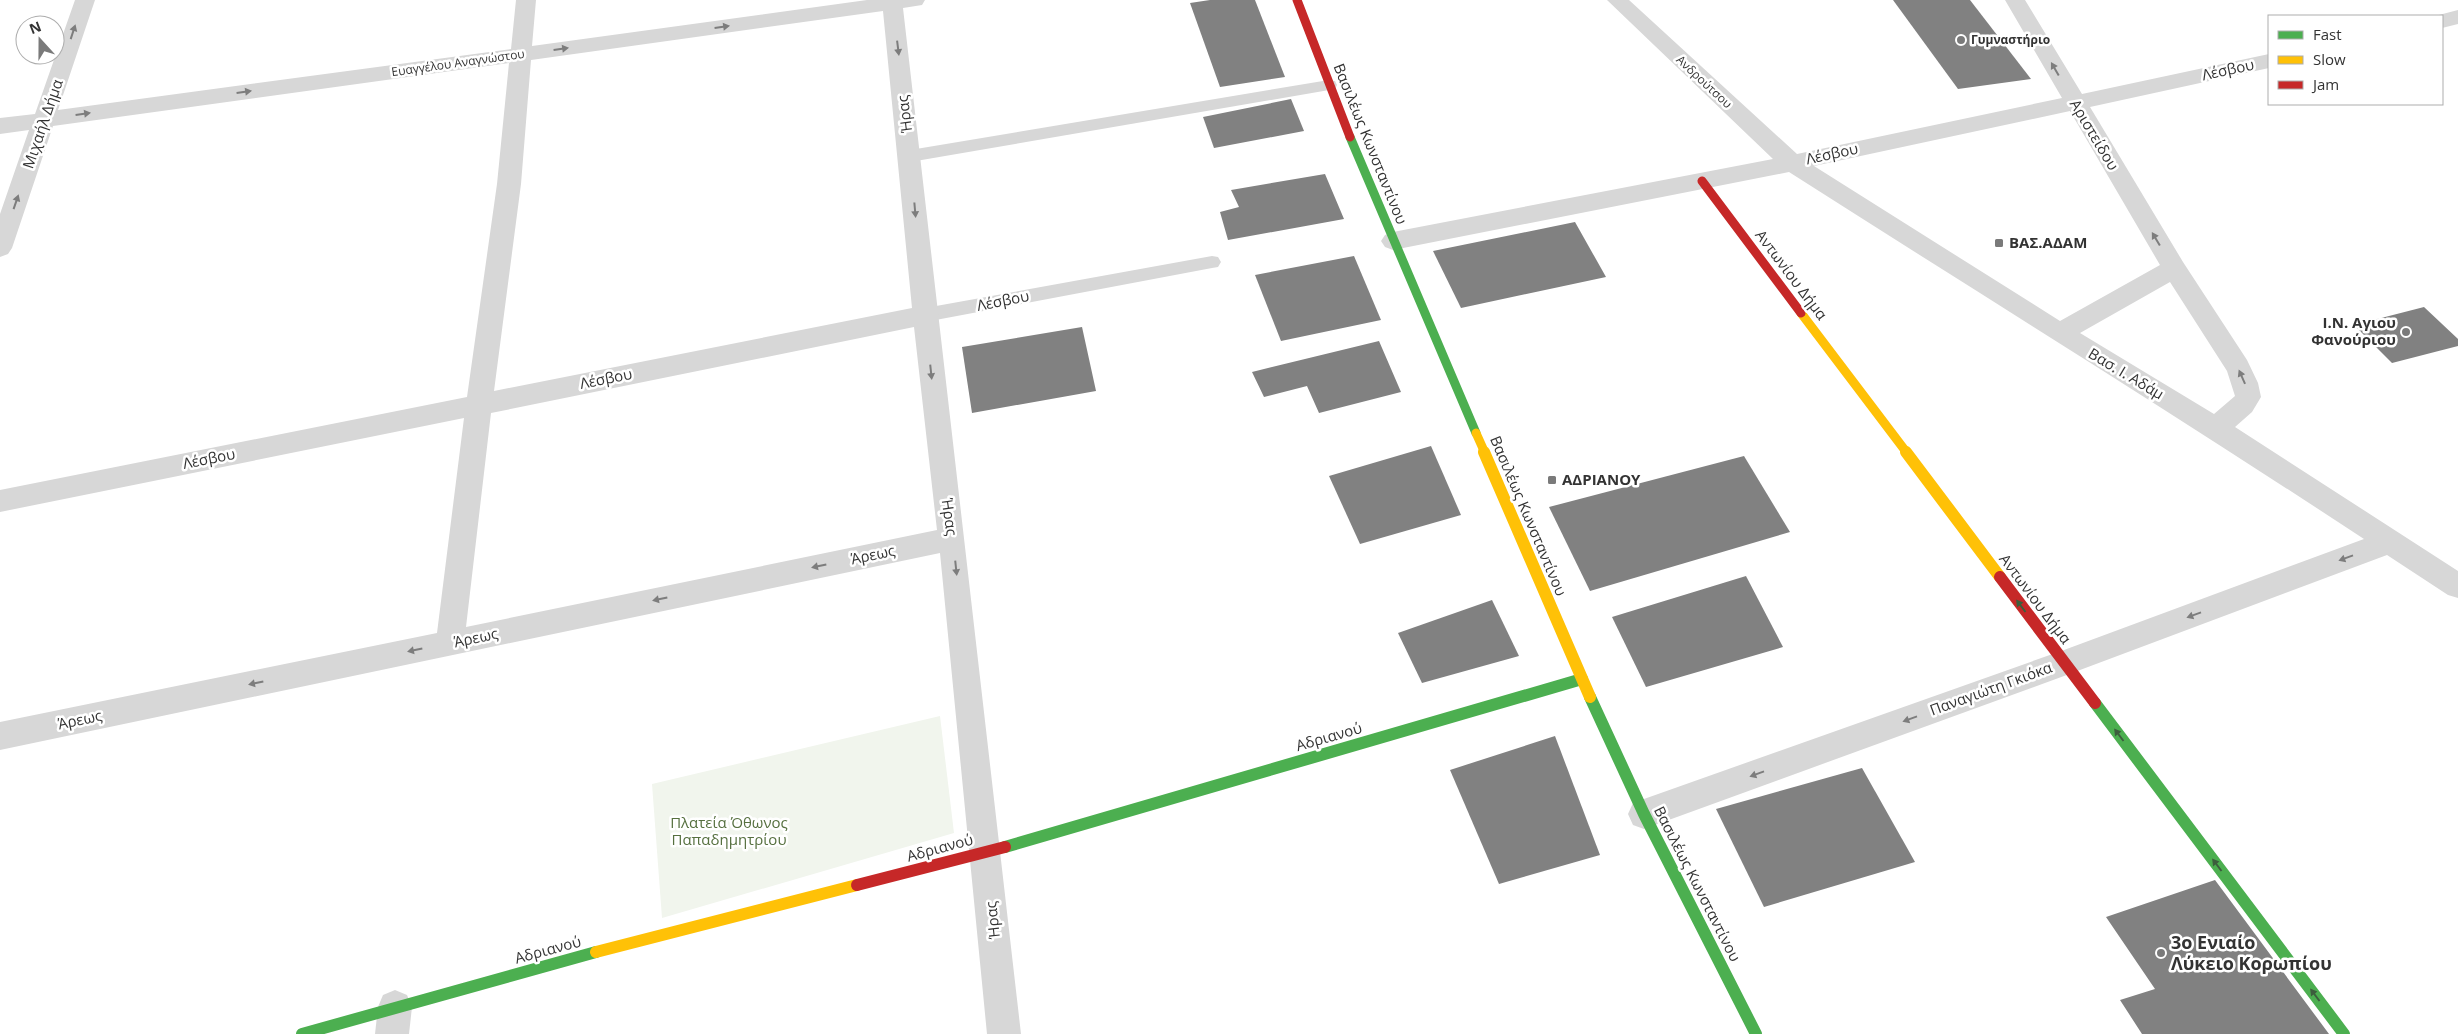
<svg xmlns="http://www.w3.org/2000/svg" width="2458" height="1034" viewBox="0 0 2458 1034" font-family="'Open Sans',sans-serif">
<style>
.green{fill:#f1f5ed}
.building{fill:#818181}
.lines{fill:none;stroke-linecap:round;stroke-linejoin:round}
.lane{fill:#d7d7d7;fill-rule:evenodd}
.street{fill:#d7d7d7;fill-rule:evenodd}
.fast-far1{stroke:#4caf50;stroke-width:9}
.fast{stroke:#4caf50;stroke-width:12}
.slow-far1{stroke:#ffc107;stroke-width:9}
.slow{stroke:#ffc107;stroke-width:12}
.jam-far1{stroke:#c62828;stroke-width:9}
.jam{stroke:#c62828;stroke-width:12}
.oneway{fill:#7d7d7d}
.oneway2{fill:#3c5e3d}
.poi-dot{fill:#7a7a7a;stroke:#fff;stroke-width:2}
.labels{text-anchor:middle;stroke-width:5;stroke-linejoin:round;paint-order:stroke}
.far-poi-label{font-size:12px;font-weight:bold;fill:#333;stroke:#fff;text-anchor:start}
.far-street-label{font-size:12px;fill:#333;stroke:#fff}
.street-label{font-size:15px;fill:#333;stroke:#fff}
.poi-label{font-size:15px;font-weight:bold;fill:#333;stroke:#fff;text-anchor:start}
.park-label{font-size:15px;fill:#56703f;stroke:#fff}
.near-poi-label{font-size:18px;font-weight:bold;fill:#333;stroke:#fff;text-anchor:start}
</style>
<rect width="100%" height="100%" fill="#fff"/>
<!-- green -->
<path class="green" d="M940 716 954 833 662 918 652 784Z"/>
<!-- building -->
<g class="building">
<path d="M1210 0H1255L1285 77 1220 87 1190 3Z"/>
<path d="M1893 0H1970L2031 79 1958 89Z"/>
<path d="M1291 99 1304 131 1214 148 1203 117Z"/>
<path d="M1325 174 1344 219 1228 240 1220 212 1239 207 1231 190Z"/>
<path d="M1575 222 1606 277 1461 308 1433 251Z"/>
<path d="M1354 256 1381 320 1281 341 1255 275Z"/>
<path d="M2424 307 2458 339V346L2392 363 2354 325Z"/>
<path d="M1082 327 1096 391 972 413 962 347Z"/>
<path d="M1379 341 1401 392 1319 413 1307 386 1264 397 1252 372Z"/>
<path d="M1431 446 1461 515 1360 544 1329 476Z"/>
<path d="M1744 456 1790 532 1590 591 1549 507Z"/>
<path d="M1746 576 1783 647 1646 687 1612 617Z"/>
<path d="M1492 600 1519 656 1422 683 1398 633Z"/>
<path d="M1555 736 1600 855 1499 884 1450 770Z"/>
<path d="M1862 768 1915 862 1764 907 1716 809Z"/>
<path d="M2215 880 2329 1034H2142L2120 1000 2155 989 2106 917Z"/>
</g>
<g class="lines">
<!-- lane -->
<g class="lane">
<path d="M1329 80 1335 81 1337 85 1335 89 910 162 904 160 902 156 904 152 910 150Z"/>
<path d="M1212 256 1218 257 1221 262 1218 267 1212 268 925 322 919 320 916 315 919 310 925 308Z"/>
</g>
<!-- street -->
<g class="street">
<path d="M75 0H95L58 110 511 49 516 0H536L532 46 867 0H925L922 5 903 8 1021 1034H987L940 553 0 750V722L437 633 464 418 0 512V490L467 397 497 184 509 63 53 126 12 248 8 254 0 257V214L29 130 0 134V118L35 114ZM883 11 912 308 494 391 521 184 531 60ZM914 327 937 530 466 627 491 413Z"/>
<path d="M1607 0H1629L1797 154 2062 98 2005 0H2025L2082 94 2269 54V68L2090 107 2183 262 2247 360 2258 383 2261 397 2252 412 2235 427 2458 571V598L2448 595 2387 555 2064 676 1644 829 1633 825 1628 814 1633 803 1644 799 2064 650 2364 539C2174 414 1980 294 1789 172L1393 250 1385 247 1381 241 1385 235 1393 232 1773 159ZM2070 111 2160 265 2060 321 1814 166ZM2170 282 2227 371 2235 396 2214 414 2080 333Z"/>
<path d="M2458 10V24L2442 28V16H2435Z"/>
<path d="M395 990 407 995 412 1007 409 1034H375L378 1007 383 995Z"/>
</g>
<!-- fast-far1 -->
<path class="fast-far1" d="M1350 137 1476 433"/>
<!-- fast -->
<g class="fast">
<path d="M1590 697 1644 814 1756 1034"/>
<path d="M2095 703 2344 1034"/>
<path d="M1005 847 1582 679"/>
<path d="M302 1034 596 952"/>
</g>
<!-- slow-far1 -->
<g class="slow-far1">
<path d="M1801 313 1907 453"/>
<path d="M1476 433 1485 453"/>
</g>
<!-- slow -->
<g class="slow">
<path d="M1484 452 1590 697"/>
<path d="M1906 452 2000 577"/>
<path d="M596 952 857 885"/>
</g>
<!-- jam-far1 -->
<g class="jam-far1">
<path d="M1297 0 1350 137"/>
<path d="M1702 181 1801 313"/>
</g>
<!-- jam -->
<g class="jam">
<path d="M2000 577 2095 703"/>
<path d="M857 885 1005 847"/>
</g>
</g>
<!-- one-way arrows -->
<defs><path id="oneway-solid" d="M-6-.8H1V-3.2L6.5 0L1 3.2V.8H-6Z" transform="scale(1.25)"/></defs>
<g class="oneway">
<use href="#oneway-solid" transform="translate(722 27) rotate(-8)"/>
<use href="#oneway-solid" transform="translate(73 32) rotate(-72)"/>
<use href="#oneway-solid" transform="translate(898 48) rotate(83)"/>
<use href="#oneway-solid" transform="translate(561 49) rotate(-8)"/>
<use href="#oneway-solid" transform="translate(2055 69) rotate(-120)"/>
<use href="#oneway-solid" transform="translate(244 92) rotate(-8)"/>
<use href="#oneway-solid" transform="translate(83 114) rotate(-8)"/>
<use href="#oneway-solid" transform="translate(16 202) rotate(-71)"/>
<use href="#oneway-solid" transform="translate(915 210) rotate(85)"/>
<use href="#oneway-solid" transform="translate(2156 239) rotate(-121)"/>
<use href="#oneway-solid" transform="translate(931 372) rotate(84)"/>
<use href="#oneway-solid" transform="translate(2242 377) rotate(-114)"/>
<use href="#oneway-solid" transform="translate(2346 558) rotate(160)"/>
<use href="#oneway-solid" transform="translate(819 566) rotate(168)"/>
<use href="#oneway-solid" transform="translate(956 568) rotate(84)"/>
<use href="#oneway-solid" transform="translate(660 599) rotate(168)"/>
<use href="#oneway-solid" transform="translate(2194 615) rotate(160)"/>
<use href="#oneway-solid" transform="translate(415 650) rotate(168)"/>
<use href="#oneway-solid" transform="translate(256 683) rotate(168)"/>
<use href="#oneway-solid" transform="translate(1910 719) rotate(160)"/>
<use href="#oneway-solid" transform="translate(1757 774) rotate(160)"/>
</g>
<g class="oneway2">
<use href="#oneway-solid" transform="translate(2021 606) rotate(-127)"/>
<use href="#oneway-solid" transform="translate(2119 735) rotate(-127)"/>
<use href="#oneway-solid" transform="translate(2217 865) rotate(-127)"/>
<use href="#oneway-solid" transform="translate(2315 995) rotate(-127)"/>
</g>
<!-- markers -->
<g class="poi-dot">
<circle cx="1961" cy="40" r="5"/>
<rect x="1994" y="238" width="10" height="10" rx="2.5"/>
<circle cx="2406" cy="332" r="5"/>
<rect x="1547" y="475" width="10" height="10" rx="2.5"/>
<circle cx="2161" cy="953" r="5"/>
</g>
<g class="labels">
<!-- far-poi labels -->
<g class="far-poi-label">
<text x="1971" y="44">Γυμναστήριο</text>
</g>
<!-- far-street labels -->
<g class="far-street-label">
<text transform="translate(458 63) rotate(-8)" y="4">Ευαγγέλου Αναγνώστου</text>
<text transform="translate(1704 82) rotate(43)" y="4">Ανδρούτσου</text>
</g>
<!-- street labels -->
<g class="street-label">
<text transform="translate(2228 70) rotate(-12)" y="5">Λέσβου</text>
<text transform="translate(905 114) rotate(-97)" y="5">Ήρας</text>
<text transform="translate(43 124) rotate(-71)" y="5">Μιχαήλ Δήμα</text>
<text transform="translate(2094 135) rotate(59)" y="5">Αριστείδου</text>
<text transform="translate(1370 144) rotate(68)" y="5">Βασιλέως Κωνσταντίνου</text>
<text transform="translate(1832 154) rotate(-12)" y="5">Λέσβου</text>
<text transform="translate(1791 275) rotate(53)" y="5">Αντωνίου Δήμα</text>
<text transform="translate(1003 301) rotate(-11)" y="5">Λέσβου</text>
<text transform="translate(2126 374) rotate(31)" y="5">Βασ. Ι. Αδάμ</text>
<text transform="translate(606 379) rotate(-11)" y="5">Λέσβου</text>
<text transform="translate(209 459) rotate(-11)" y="5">Λέσβου</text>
<text transform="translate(1528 516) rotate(67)" y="5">Βασιλέως Κωνσταντίνου</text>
<text transform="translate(949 517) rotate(82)" y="5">Ήρας</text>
<text transform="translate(873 555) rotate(-12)" y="5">Άρεως</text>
<text transform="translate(2035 599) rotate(53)" y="5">Αντωνίου Δήμα</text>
<text transform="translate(476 638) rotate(-12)" y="5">Άρεως</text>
<text transform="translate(1991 689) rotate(-20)" y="5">Παναγιώτη Γκιόκα</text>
<text transform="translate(80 720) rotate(-12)" y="5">Άρεως</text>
<text transform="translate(1329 737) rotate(-16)" y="5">Αδριανού</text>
<text transform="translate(940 848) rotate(-15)" y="5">Αδριανού</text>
<text transform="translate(1697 884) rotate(63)" y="5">Βασιλέως Κωνσταντίνου</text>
<text transform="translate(993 920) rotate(-96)" y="5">Ήρας</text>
<text transform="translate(548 950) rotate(-15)" y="5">Αδριανού</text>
</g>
<!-- poi labels -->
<g class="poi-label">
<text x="2009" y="248">ΒΑΣ.ΑΔΑΜ</text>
<text x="2396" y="328" text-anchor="end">Ι.Ν. Αγιου<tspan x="2396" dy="17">Φανούριου</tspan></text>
<text x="1562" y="485">ΑΔΡΙΑΝΟΥ</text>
</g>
<!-- park labels -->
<g class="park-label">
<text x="729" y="828">Πλατεία Όθωνος<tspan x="729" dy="17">Παπαδημητρίου</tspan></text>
</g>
<!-- near-poi labels -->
<g class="near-poi-label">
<text x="2171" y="949">3ο Ενιαίο<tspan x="2171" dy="21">Λύκειο Κορωπίου</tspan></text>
</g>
</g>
<!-- legend -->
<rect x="2268" y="15" width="175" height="90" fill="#ffffff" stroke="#adadad"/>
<rect x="2278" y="31" width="25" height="8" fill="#4caf50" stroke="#adadad"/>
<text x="2313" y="40" font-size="15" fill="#333333">Fast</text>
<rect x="2278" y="56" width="25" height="8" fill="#ffc107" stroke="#adadad"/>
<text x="2313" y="65" font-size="15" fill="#333333">Slow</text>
<rect x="2278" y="81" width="25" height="8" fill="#c62828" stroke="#adadad"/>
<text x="2313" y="90" font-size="15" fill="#333333">Jam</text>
<!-- north arrow -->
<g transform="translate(40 40) rotate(339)"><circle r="24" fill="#ffffff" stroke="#adadad"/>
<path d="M0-4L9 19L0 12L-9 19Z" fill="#7a7a7a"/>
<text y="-8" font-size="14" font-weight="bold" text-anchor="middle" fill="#333333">N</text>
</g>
</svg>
